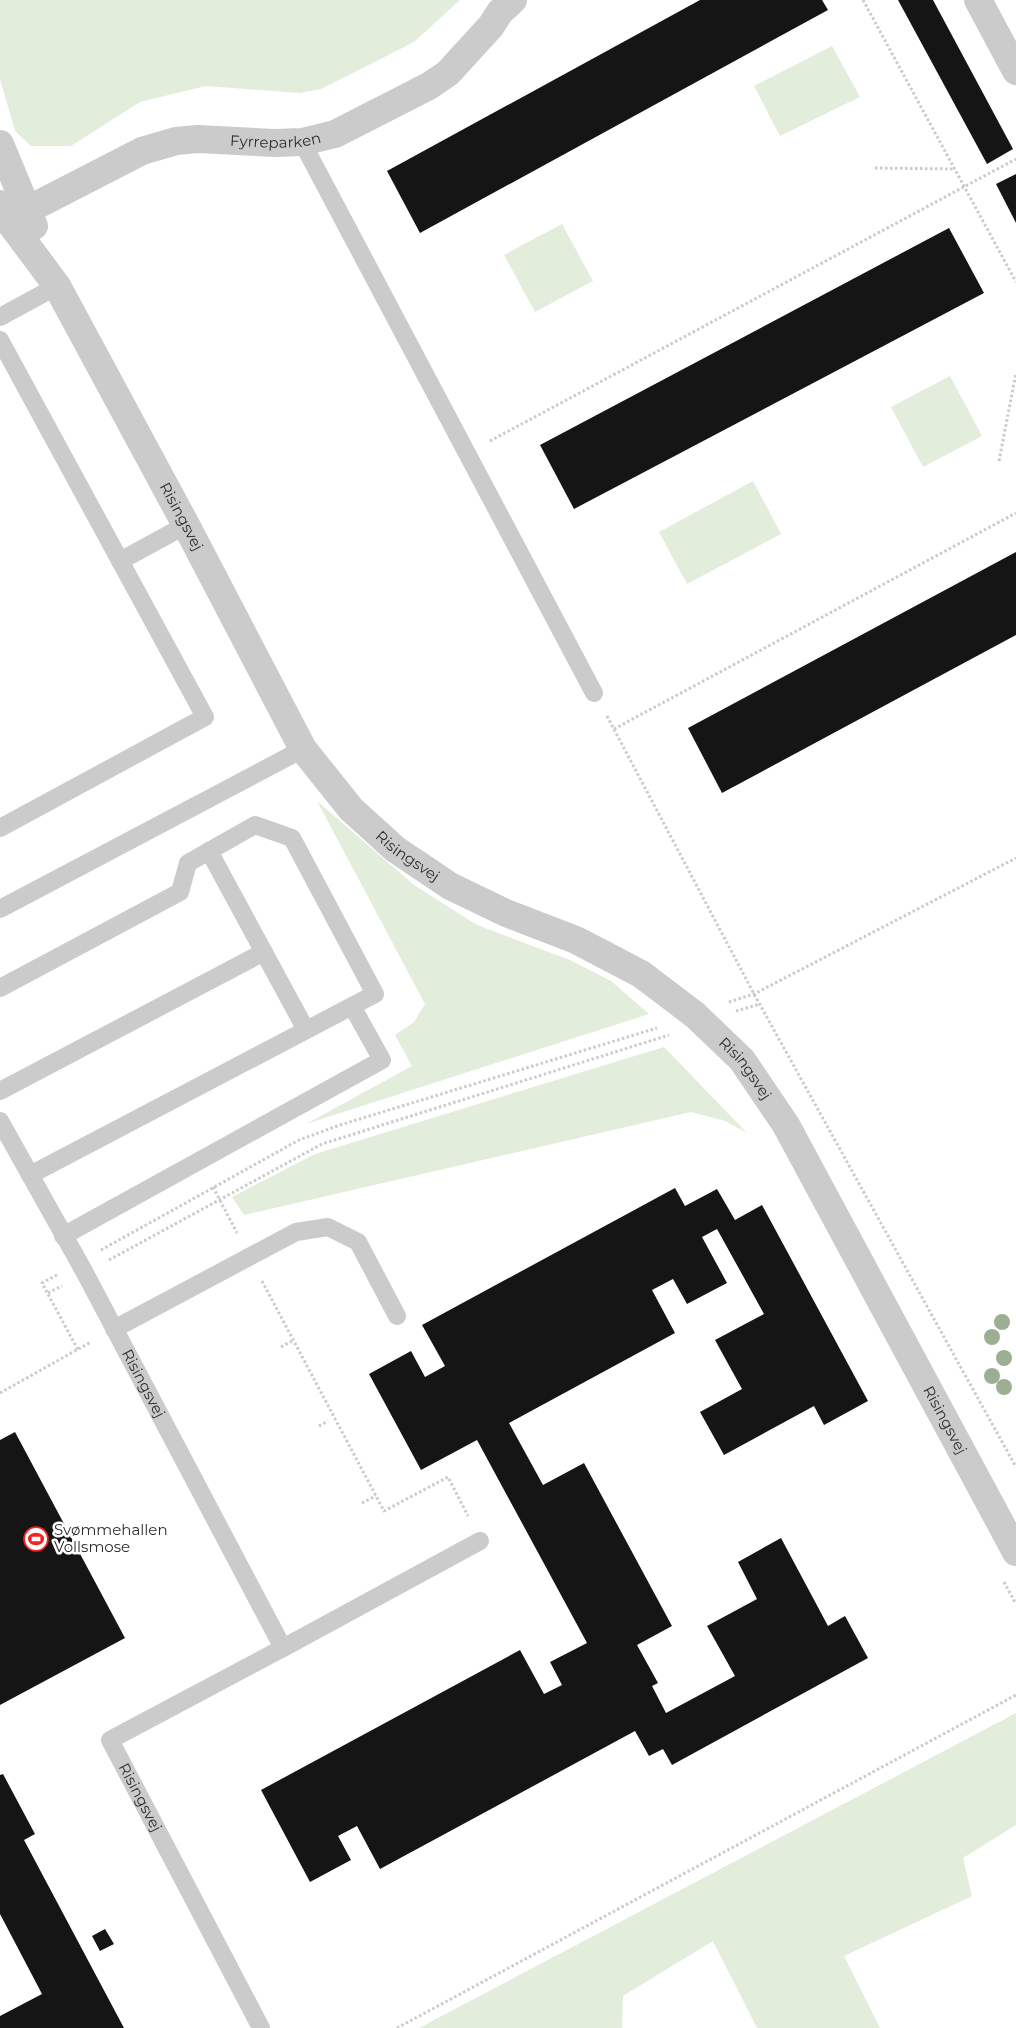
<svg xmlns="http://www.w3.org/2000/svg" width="1016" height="2028" viewBox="0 0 1016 2028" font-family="Montserrat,sans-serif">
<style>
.green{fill:#e3eddb}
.building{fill:#151515}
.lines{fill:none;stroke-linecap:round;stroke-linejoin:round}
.path{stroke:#cbcbcb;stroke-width:3;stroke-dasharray:2.5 2.5;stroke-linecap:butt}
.lane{stroke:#cbcbcb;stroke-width:18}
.street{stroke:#cbcbcb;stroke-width:28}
.tree{fill:#9daf92}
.labels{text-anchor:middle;stroke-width:5;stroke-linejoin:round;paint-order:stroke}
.street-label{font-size:15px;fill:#2e2e2e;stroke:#fff}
.poi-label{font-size:15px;fill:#2e2e2e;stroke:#fff;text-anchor:start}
</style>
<rect width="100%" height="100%" fill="#fff"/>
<!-- green -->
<g class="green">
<path d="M0 0H460L414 42 321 89 300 93 206 86 140 102 71 146H31L15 131 0 79Z"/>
<path d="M832 46 860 97 780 136 754 86Z"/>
<path d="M562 224 593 281 535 312 504 255Z"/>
<path d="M950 376 982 436 923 467 891 407Z"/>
<path d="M753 481 781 534 687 584 659 532Z"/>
<path d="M317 801 414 885 477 925 570 960 611 981 649 1014 306 1124 412 1066 395 1035 414 1022 425 1004Z"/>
<path d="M664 1047 747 1133 725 1121 691 1112 244 1215 232 1197 315 1154Z"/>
<path d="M1016 1713V1825L963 1858 972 1896 844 1956 880 2028H757L713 1941 623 1996 622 2028H419Z"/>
</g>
<!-- building -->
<g class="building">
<path d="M700 0H822L828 10 420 233 387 171Z"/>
<path d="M898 0H933L1013 149 987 164Z"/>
<path d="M1016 174V223L996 184Z"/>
<path d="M949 228 984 293 574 509 540 445Z"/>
<path d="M1016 552V635L722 793 688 728Z"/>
<path d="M675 1188 685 1206 717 1189 735 1220 762 1205 868 1401 824 1425 814 1406 724 1455 700 1412 742 1389 715 1340 764 1314 717 1229 702 1237 727 1283 687 1304 673 1279 652 1290 675 1333 509 1423 543 1485 584 1463 672 1626 637 1645 658 1683 652 1686 666 1713 735 1676 707 1626 757 1599 738 1562 781 1538 828 1626 845 1616 868 1658 672 1765 663 1749 649 1756 635 1731 380 1869 357 1826 338 1836 351 1860 310 1882 261 1790 520 1650 544 1694 562 1685 550 1662 587 1643 477 1440 421 1470 369 1374 411 1351 425 1377 445 1366 422 1325Z"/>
<path d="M15 1432 125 1638 0 1705V1440Z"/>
<path d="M3 1774 35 1834 24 1840 124 2028H0V2016L42 1994 0 1914V1775Z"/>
<path d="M105 1929 114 1944 100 1951 92 1936Z"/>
</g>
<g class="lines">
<!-- path -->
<g class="path">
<path d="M863 0 1016 282"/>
<path d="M875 168 954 169"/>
<path d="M490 441 1016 159"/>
<path d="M999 461 1016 373"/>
<path d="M607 716 754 994 1016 1467"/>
<path d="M614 729 1016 513"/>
<path d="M729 1002 754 994 1016 858"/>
<path d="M736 1011 760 1004"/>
<path d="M213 1187 237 1233"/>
<path d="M101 1250 299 1140 340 1125 657 1028"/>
<path d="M109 1260 322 1144 669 1035"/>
<path d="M57 1275 42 1283 78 1350"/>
<path d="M262 1281 384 1511 448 1477 468 1516"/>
<path d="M48 1293 62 1286"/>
<path d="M281 1347 294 1340"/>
<path d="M0 1393 91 1342"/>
<path d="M319 1426 328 1421"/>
<path d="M362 1503 376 1496"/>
<path d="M1004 1582 1016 1604"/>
<path d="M397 2028 1016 1695"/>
</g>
<!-- lane -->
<g class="lane">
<path d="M302 142 594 693"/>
<path d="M0 317 57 286"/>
<path d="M0 340 205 717 0 828"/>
<path d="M120 561 186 525"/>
<path d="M209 851 306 1030"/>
<path d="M0 909 303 749"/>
<path d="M0 988 180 892 188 863 255 825 292 838 375 994 30 1175"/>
<path d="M0 1091 264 952"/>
<path id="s1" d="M0 1121 85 1273 283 1648 110 1740 261 2028"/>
<path d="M63 1236 382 1060 352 1006"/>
<path d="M114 1329 296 1232 328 1227 358 1242 397 1316"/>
<path d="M283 1648 480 1541"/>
</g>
<!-- street -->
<g class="street">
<path d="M978 0 1016 71"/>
<path d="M0 144 34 226"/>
<path id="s2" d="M0 204 8 220 57 286 186 525 303 749 351 809 395 849 450 886 506 913 576 940 641 974 695 1015 742 1060 786 1125 1016 1552"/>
<path id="s3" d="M8 220 142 151 176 141 198 139 275 143 302 142 335 134 429 86 448 73 491 26 500 12 513 0"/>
</g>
</g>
<!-- trees -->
<g class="tree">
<circle cx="1002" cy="1322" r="8"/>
<circle cx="992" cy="1337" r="8"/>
<circle cx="1004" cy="1358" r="8"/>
<circle cx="992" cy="1376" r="8"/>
<circle cx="1004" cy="1387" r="8"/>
</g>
<!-- icons -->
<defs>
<g id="stadium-ring" transform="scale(1.25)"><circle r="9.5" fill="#fff" stroke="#f32323" stroke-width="1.5"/><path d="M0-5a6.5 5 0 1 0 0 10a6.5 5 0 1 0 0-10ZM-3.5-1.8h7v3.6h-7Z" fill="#f32323"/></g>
</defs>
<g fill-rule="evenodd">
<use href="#stadium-ring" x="36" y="1539"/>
</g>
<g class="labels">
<!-- street labels -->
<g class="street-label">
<text dy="5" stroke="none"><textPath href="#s3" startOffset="286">Fyrreparken</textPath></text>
<text dy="5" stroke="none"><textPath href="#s2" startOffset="362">Risingsvej</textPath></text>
<text dy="5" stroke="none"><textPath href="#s2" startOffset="775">Risingsvej</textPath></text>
<text dy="5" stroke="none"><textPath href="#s2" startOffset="1179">Risingsvej</textPath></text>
<text dy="5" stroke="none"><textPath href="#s1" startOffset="299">Risingsvej</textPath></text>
<text dy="5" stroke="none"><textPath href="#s2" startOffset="1584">Risingsvej</textPath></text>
<text dy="5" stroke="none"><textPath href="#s1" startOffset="859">Risingsvej</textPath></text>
</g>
<!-- poi labels -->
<g class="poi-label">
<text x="54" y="1535">Svømmehallen<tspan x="54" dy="17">Vollsmose</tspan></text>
</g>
</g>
</svg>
